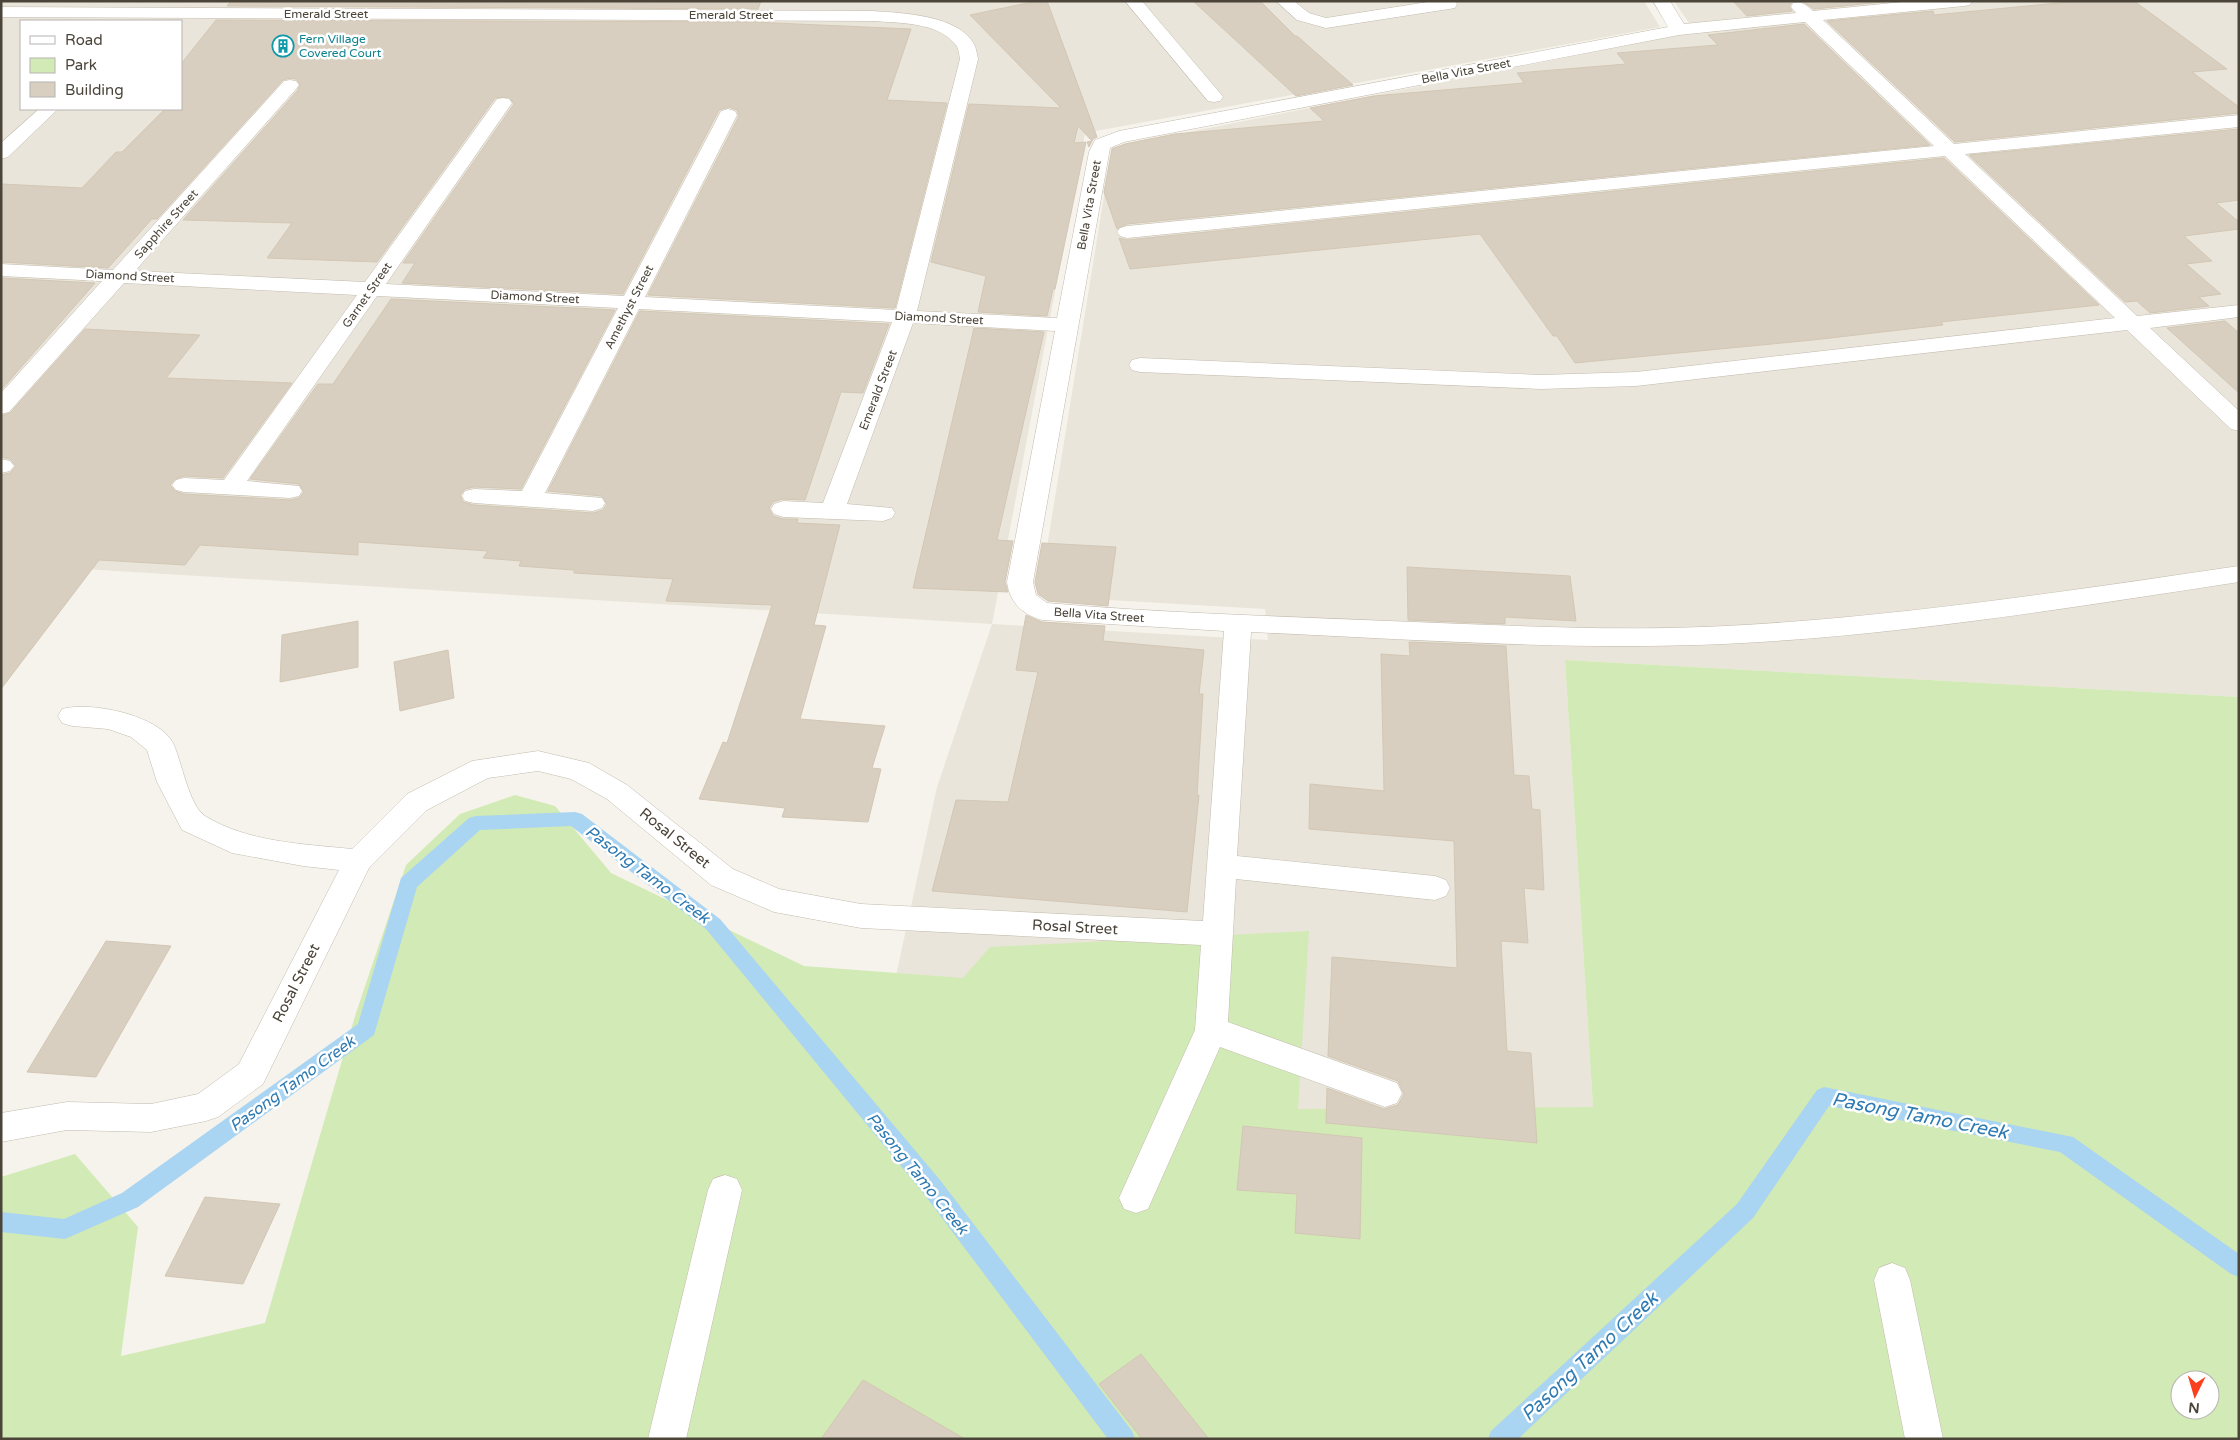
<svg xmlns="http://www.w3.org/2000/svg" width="2240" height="1440" viewBox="0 0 2240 1440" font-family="'Varela Round',sans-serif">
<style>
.residential{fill:#eae5da;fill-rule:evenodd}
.green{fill:#d2eab5;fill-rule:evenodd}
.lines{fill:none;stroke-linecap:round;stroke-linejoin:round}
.stream{fill:#a9d4f2;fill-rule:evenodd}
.building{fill:#d8cfc1;stroke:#d3c7b4}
.minor-casing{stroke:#c2bbae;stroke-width:1}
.minor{fill:#fff;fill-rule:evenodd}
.labels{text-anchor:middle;stroke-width:5;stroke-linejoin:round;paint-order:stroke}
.far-street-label{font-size:12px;fill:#4b4439;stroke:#fff}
.far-culture-label{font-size:12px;fill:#0d838f;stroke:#fff;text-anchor:start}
.street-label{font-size:15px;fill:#4b4439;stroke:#fff}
.water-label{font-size:16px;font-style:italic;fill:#2e7ab2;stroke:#fff}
.near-water-label{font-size:19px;font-style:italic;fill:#2e7ab2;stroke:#fff}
</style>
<rect width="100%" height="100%" fill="#f6f3ec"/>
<!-- residential -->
<path class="residential" d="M1 1H1644L1660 27 1085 133 992 624 1268 640 1265 609 1039 596 1112 147 1695 32 1674 1H2239V697L1565 660 1593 1107 1436 1354 892 994 937 787 992 624 1 564ZM21 21H181V109H21Z"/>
<!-- green -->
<path class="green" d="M1565 660 2239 697V1439H1V1177L75 1154 138 1227 121 1356 265 1323 355 1016 406 865 460 814 515 795 555 806 611 873 804 966 963 978 990 947 1309 931 1298 1109 1593 1107ZM2180 1380H2210V1410H2180Z"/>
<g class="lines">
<!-- stream -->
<g class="stream">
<path d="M575 812 582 814 720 919 940 1180 1132 1431 1135 1439H1108L924 1194 706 929 571 826 480 830 417 887 374 1035 138 1207 65 1239 1 1232V1212L64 1219 122 1193 358 1024 401 878 469 818 476 816Z"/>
<path d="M1824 1087 2073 1137 2239 1254V1277L2231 1274 2060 1152 1829 1106 1753 1218 1518 1439H1488L1491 1431 1737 1204 1817 1090Z"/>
</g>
</g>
<!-- building -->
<g class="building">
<path d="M231 1H761L758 9 227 6Z"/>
<path d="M1037 1H1047L1097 137 1093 139 1089 147 1087 142 1092 141 1078 126 1074 143 1086 142 1055 289H1053L1047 316 978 312 986 276 931 262 969 104 1061 108 970 15Z"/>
<path d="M1193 1H1260L1295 36H1297L1353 85 1296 96Z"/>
<path d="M1733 1H1793L1789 6 1792 11 1747 16Z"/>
<path d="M1802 1H1891L1814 9Z"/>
<path d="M2078 1H2134L2227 69 2192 72 2239 107V113L1955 142 1827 21 1933 11 1934 15Z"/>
<path d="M216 20 752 22 911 29 887 100 947 103 895 308 648 295 739 116 737 110 729 107 719 110 623 294 402 283 415 263H403L514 104 509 97 495 98 377 262 267 258 292 223 183 220 298 90 300 84 296 79 290 78 283 80 157 219H152L108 268 1 262V184L82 188 116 152H122L165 109H181V64Z"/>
<path d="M1804 24 1930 145 1127 224 1117 229 1104 192 1112 149 1125 144 1175 134 1324 121 1310 108 1374 96 1524 83 1517 73 1626 64 1617 53 1718 45 1708 35Z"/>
<path d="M2239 129V200L2216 203 2239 222V229L2184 236 2212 261 2186 264 2221 294 2199 297 2209 306 2150 313 2137 301 2125 302 1969 155Z"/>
<path d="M1944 158 2099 305 1941 322 1943 325 1813 340 1575 363 1557 336H1553L1480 234 1130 269 1119 238 1127 240Z"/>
<path d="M1 278 95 283 1 390Z"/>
<path d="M391 299 615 310 521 489 474 487 465 489 460 495 463 502 474 505 593 513 603 510 607 504 602 496 548 491 640 311 889 324 863 393 841 392 805 500 782 499 773 502 769 508 773 516 783 519H798L797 523 840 525 814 625 826 626 800 719 885 726 872 768 881 769 868 822 782 817 785 808 699 799 723 742 727 743 772 605 666 601 673 579 574 573V570L519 566 521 561 483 558 488 551 358 542V555L200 545 185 565 99 560 1 689V475L10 473 16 466 10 459 1 457V416L10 413 85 329 200 335 166 378 292 383 223 478 184 476 175 479 170 485 175 491 184 494 290 500 299 498 304 492 299 484 250 479 318 384H333Z"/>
<path d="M2225 321 2239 333V393L2167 328Z"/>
<path d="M974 328 1044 332 997 540 1013 541 1005 582 1008 592 913 588Z"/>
<path d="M1042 543 1116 547 1108 606 1048 601 1038 594 1035 582Z"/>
<path d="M1407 567 1570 576 1576 621 1505 617V624L1408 620Z"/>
<path d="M1026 615 1042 622 1105 626 1103 641 1204 650 1199 694H1203L1197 795H1199L1187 912 932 891 956 800 1008 802 1038 672 1016 670Z"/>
<path d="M358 621V667L280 682 282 635Z"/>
<path d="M1409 642 1506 646 1514 775 1529 776 1532 809 1540 810 1544 890 1524 888 1528 943 1501 941 1507 1051 1531 1053 1537 1143 1326 1123 1327 1088 1384 1109 1398 1105 1404 1094 1398 1081 1328 1056 1332 957 1457 968 1454 841 1309 829 1310 784 1384 791 1381 654 1410 656Z"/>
<path d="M448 650 454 698 400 711 394 662Z"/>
<path d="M106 941 171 946 96 1077 27 1072Z"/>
<path d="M1243 1126 1362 1138 1360 1239 1295 1233 1297 1194 1237 1190Z"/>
<path d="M205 1197 280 1204 243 1284 165 1276Z"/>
<path d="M1141 1354 1209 1439H1142L1099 1384Z"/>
<path d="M863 1380 965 1439H821Z"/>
</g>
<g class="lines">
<!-- minor casing -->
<g class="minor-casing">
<g id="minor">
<path d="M1125 1H1142L1220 93 1223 97 1220 101 1214 102 1208 101Z"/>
<path d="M1276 1H1294L1309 13 1326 18 1434 1H1455L1457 4 1455 8 1449 9 1326 28 1297 20Z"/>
<path d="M1653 1H1670L1684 24 1796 13 1791 7 1793 3C1803 1 1806 5 1813 11L1912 1H1972L1970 5 1964 6 1823 20 1954 144 2239 115V127L1965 154 2137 316 2239 305V317L2150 328 2239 411V431L2231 429 2127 330 1636 386 1541 389 1140 372 1132 370 1129 365 1132 360 1140 358 1541 375 1636 372 2115 318 1945 156 1127 238 1120 236 1117 232 1120 228 1127 226 1934 146 1805 22 1679 35 1124 142 1110 148 1033 582 1036 595 1047 603C1161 613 1275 616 1389 621 1501 625 1614 632 1726 626 1898 617 2068 591 2239 566V582C2068 608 1897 636 1724 644 1566 651 1408 639 1251 632L1237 856 1435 876 1446 880 1450 888 1446 896 1435 900 1236 879 1228 1022 1397 1083 1402 1093 1397 1103 1385 1107 1220 1047 1148 1209 1136 1213 1124 1209 1119 1198 1195 1030 1201 945 861 928 774 912 711 885 607 799 571 779 538 771 488 778 427 810 369 868 263 1084 218 1117 206 1121 151 1132 67 1130 1 1142V1113L67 1102 151 1104 198 1094 239 1064 339 870 303 866 232 853 182 830 157 782 147 750 131 737 108 729 72 726 62 723 58 716 62 709C90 701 159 715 173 743 181 759 189 806 205 816 247 842 303 844 352 849L407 794 472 761 538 751 589 763 627 785 733 869 779 889 861 904 1203 921 1224 631 1042 620C1022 614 1010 603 1007 582L1055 331 913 323 847 504 892 508 895 513 892 518 883 521 783 517 774 514 771 509 774 504 783 501 823 503 892 322 639 309 545 493 602 498 605 503 602 508 593 511 474 503 465 501 462 496 465 491 474 489 522 491 618 308 377 296 247 481 299 486 302 491 299 496 290 498 184 492 176 490 172 485 176 480 184 478 224 480 357 295 124 283 9 412 1 414V393L102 281 1 276V264L113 270 284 81 290 80 296 81 299 85 296 89 135 271 365 282 497 99 503 98 509 99 512 103 386 284 624 296 719 115 721 111 728 109 735 111 737 115 645 297 896 310 960 59C959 54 959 48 955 44 938 22 898 23 873 21L1 17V7L873 11C902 13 958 15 974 44 976 48 977 54 978 59L917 311 1057 318 1089 152 1095 140 1119 131 1668 27Z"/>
<path d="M39 109H58L8 157 1 159V143Z"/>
<path d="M1 459 10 461 14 466 10 471 1 473Z"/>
<path d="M725 1175 737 1179 742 1190 686 1439H648L708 1190 713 1179Z"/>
<path d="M1892 1263 1905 1268 1910 1280 1943 1439H1905L1874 1280 1879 1268Z"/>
</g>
</g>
<!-- minor -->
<use href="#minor" class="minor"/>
</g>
<!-- icons -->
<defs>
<g id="building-ring" transform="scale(1.125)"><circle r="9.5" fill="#fff" stroke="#0f9aa8" stroke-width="1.5"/><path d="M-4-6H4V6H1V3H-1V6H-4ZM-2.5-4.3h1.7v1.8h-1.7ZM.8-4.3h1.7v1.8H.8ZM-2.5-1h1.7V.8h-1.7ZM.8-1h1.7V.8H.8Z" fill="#0f9aa8"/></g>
</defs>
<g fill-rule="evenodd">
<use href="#building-ring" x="283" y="46"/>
</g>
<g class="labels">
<!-- far-street labels -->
<g class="far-street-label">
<text x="326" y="18">Emerald Street</text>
<text x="731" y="19">Emerald Street</text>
<text transform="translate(1466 71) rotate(-11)" y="4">Bella Vita Street</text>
<text transform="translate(1089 205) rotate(-80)" y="4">Bella Vita Street</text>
<text transform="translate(166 224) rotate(-48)" y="4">Sapphire Street</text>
<text transform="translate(130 276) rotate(3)" y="4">Diamond Street</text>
<text transform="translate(367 295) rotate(-55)" y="4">Garnet Street</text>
<text transform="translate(535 297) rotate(3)" y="4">Diamond Street</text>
<text transform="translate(629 307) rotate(-63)" y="4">Amethyst Street</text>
<text transform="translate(939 318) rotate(3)" y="4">Diamond Street</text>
<text transform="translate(878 390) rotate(-69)" y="4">Emerald Street</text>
<text transform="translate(1099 615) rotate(4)" y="4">Bella Vita Street</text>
</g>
<!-- far-culture labels -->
<g class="far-culture-label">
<text x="299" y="43">Fern Village<tspan x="299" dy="14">Covered Court</tspan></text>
</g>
<!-- street labels -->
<g class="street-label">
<text transform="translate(675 838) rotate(39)" y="5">Rosal Street</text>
<text transform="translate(1075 927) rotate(3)" y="5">Rosal Street</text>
<text transform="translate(296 983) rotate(-63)" y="5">Rosal Street</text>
</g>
<!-- water labels -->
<g class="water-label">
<text transform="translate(648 874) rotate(37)" y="6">Pasong Tamo Creek</text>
<text transform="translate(292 1083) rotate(-36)" y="6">Pasong Tamo Creek</text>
<text transform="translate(918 1173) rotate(51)" y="6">Pasong Tamo Creek</text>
</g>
<!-- near-water labels -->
<g class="near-water-label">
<text transform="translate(1920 1115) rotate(11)" y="7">Pasong Tamo Creek</text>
<text transform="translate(1589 1356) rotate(-43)" y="7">Pasong Tamo Creek</text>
</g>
</g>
<!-- border -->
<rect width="2240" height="1440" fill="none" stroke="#4b4439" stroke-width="5"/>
<!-- legend -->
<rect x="20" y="20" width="162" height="90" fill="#ffffff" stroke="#b7b4b0"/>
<rect x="30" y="36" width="25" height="8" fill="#ffffff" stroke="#b7b4b0"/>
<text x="65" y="45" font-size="15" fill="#4b4439">Road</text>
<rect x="30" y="58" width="25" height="15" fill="#d2eab5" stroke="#b7b4b0"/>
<text x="65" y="70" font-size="15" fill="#4b4439">Park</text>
<rect x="30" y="82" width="25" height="15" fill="#d8cfc1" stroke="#b7b4b0"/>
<text x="65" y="95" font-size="15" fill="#4b4439">Building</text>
<!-- north arrow -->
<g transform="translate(2195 1395) rotate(185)"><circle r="24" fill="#ffffff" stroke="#b7b4b0"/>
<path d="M0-4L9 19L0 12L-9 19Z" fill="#fc3f1d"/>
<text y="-8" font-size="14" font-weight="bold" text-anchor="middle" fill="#4b4439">N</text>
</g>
</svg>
